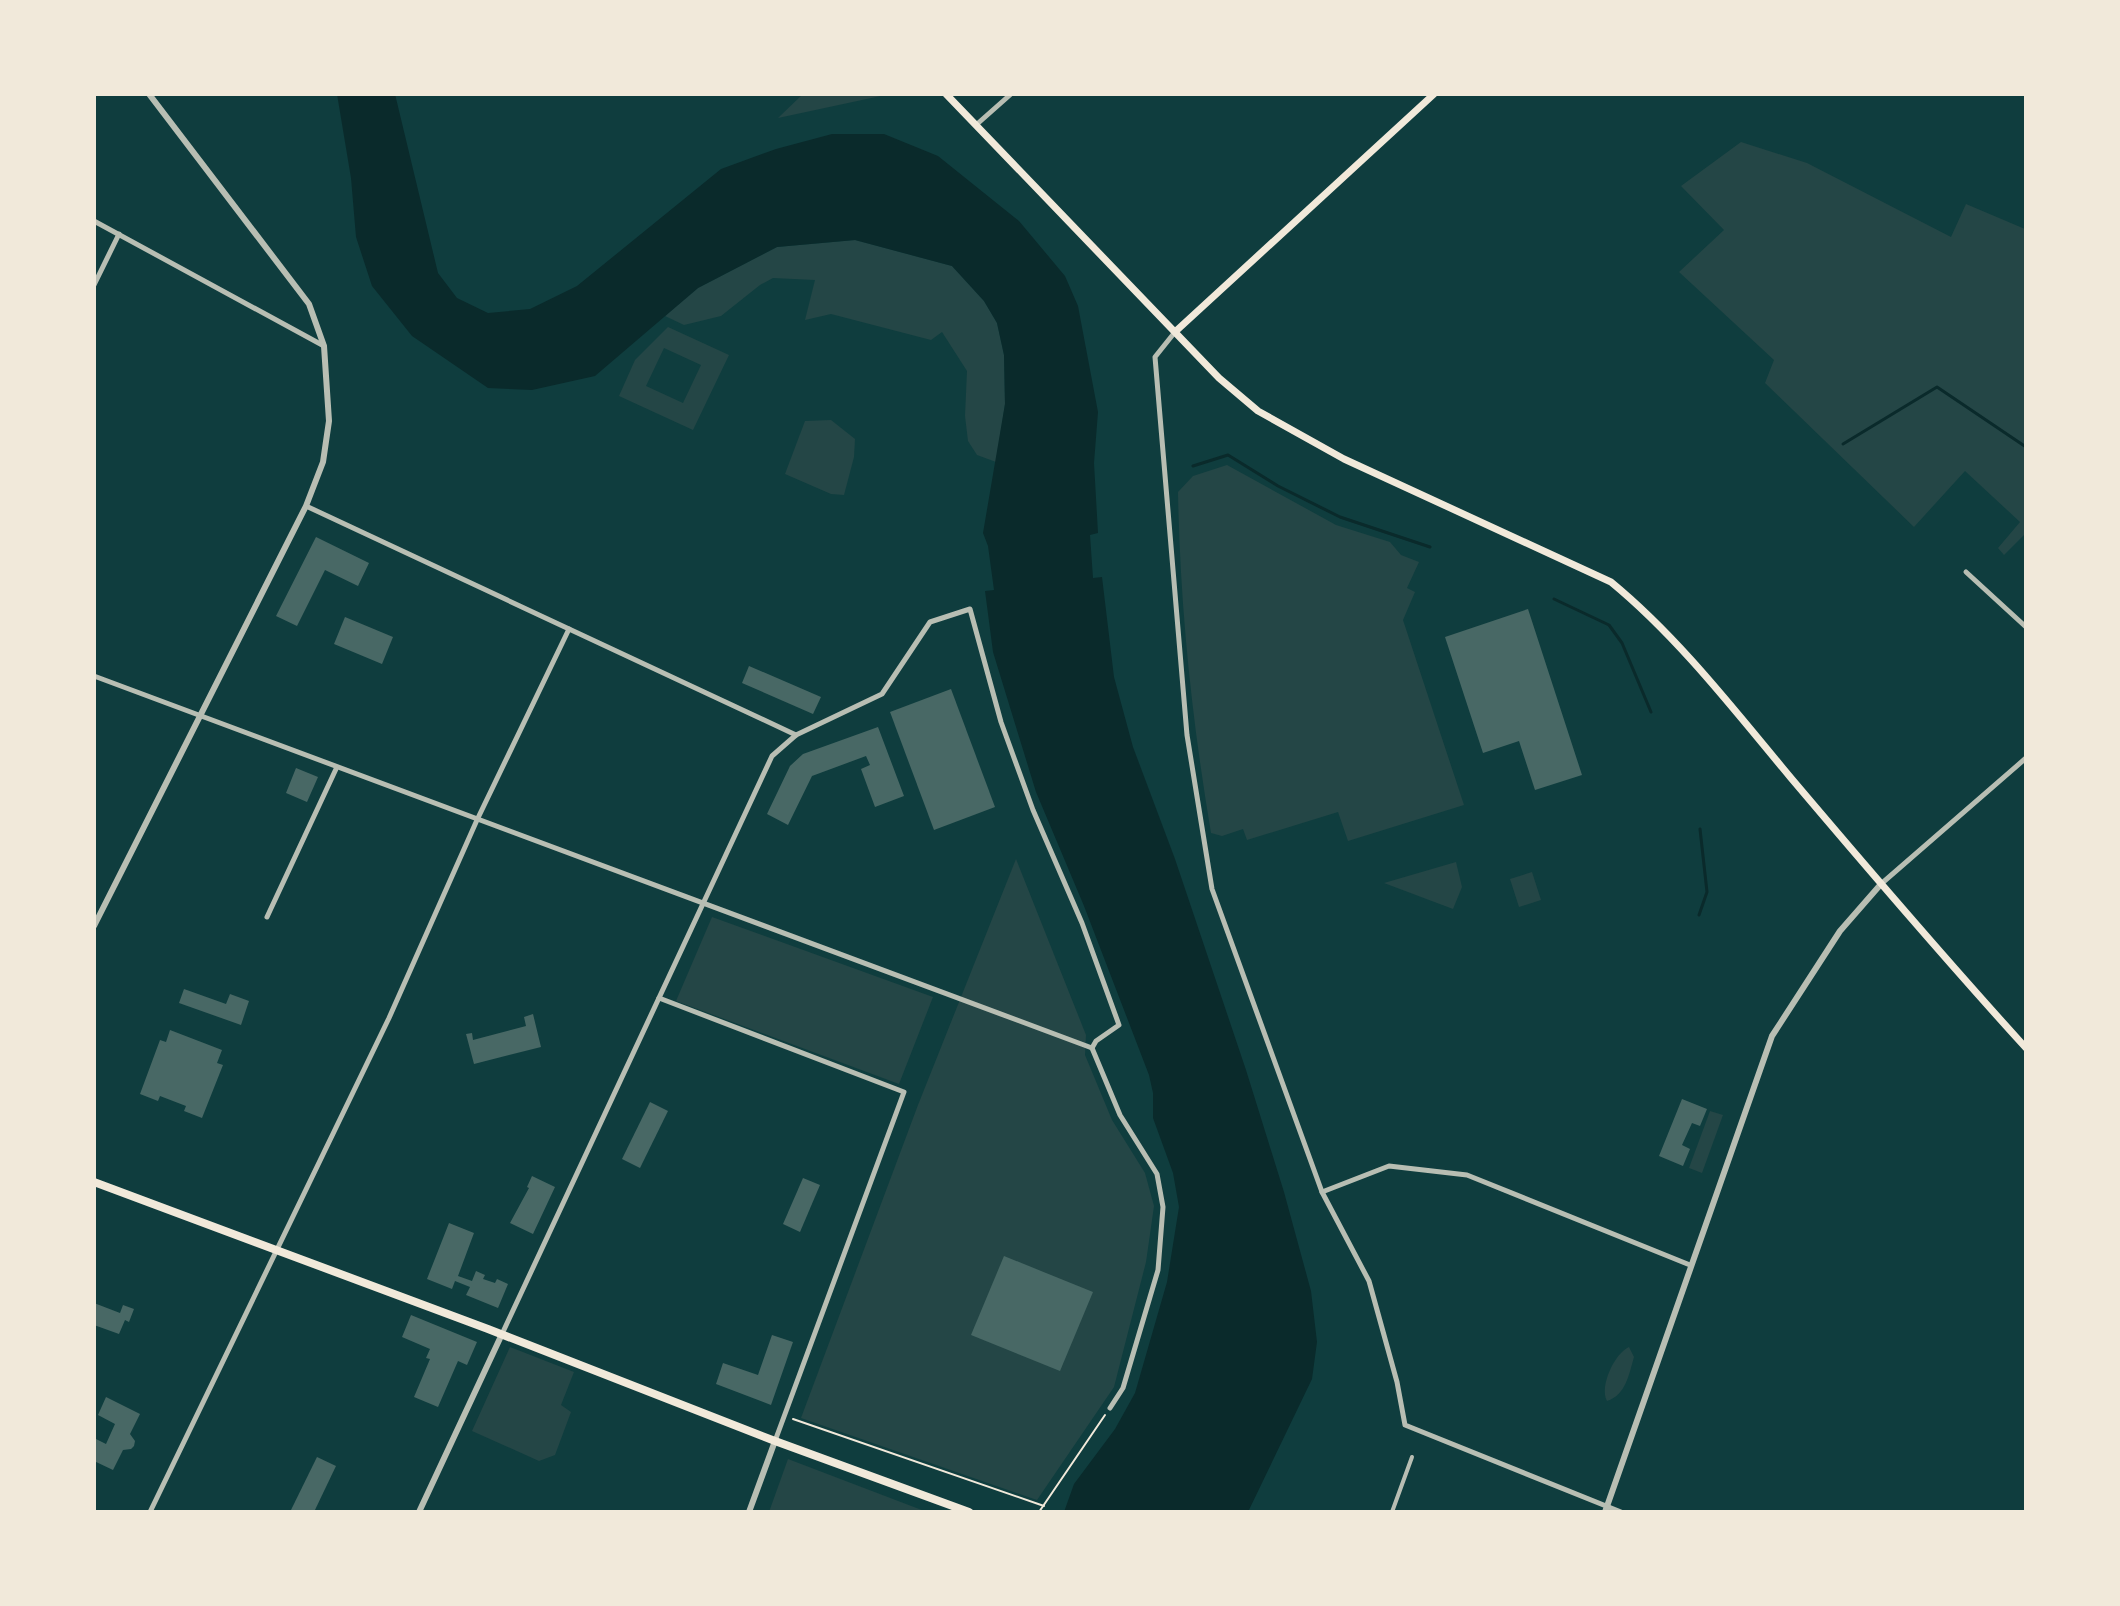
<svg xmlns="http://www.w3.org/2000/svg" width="2120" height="1606" viewBox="0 0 2120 1606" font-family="'Alegreya Sans',sans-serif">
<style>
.green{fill:#244646;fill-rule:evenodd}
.water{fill:#0a2a2b}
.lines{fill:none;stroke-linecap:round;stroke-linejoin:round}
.stream{stroke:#0a2a2b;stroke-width:3}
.building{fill:#486865}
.path{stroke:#f1e9da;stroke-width:2}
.pedestrian{stroke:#b8beb3;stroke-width:4}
.minor{stroke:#b8beb3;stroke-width:5}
.tertiary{stroke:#b8beb3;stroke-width:6}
.secondary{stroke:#f1e9da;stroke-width:7}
.primary{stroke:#f1e9da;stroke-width:8}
</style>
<rect width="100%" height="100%" fill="#0f3d3e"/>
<!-- green -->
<g class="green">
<path d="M803 94H890L778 118Z"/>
<path d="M1741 142 1807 163 1951 237 1966 204 2025 229 2026 533 2004 555 1998 548 2020 522 1965 471 1914 527 1765 383 1774 360 1679 272 1724 230 1681 186Z"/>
<path d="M855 240 952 266 984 301 997 323 1004 355 1005 404 996 462 977 455 968 441 965 416 967 371 942 332 931 340 831 314 805 320 815 280 773 278 760 285 721 316 684 325 665 316 698 288 777 247Z"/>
<path d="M668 327 729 355 693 430 619 396 635 360ZM664 348 701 365 683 403 646 386Z"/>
<path d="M831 420 855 439 854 457 844 495 831 494 785 474 805 421Z"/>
<path d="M1227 465 1336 525 1390 542 1401 555 1419 562 1407 588 1415 592 1403 620 1464 805 1348 841 1338 812 1247 840 1243 829 1222 836 1211 833C1192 720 1180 607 1178 492L1193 476Z"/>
<path d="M1016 859 1086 1035 1085 1055 1112 1120 1145 1173 1154 1206 1146 1262 1114 1387 1037 1500 801 1418 918 1105Z"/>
<path d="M1456 862 1462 887 1453 909 1384 883Z"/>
<path d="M1532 872 1541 900 1519 907 1510 879Z"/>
<path d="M712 917 933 997 899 1084 676 1001Z"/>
<path d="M1710 1111 1723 1115 1702 1173 1689 1168Z"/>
<path d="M510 1347 574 1372 561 1405 571 1412 555 1455 539 1461 472 1431Z"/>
<path d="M1629 1347 1634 1357C1629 1374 1626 1395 1607 1401 1599 1386 1615 1353 1629 1347Z"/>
<path d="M788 1459 927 1512H769Z"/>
</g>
<!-- water -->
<path class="water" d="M337 94H395L438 273 457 298 488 313 530 309 577 286 721 169 776 149 832 134H884L938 156 1019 221 1065 276 1078 306 1098 412 1094 463 1098 533 1090 535 1093 578 1102 577 1114 677 1133 747 1175 859 1246 1070 1284 1192 1311 1291 1317 1342 1312 1379 1248 1512H1064L1074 1484 1115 1429 1135 1393 1167 1282 1179 1207 1173 1173 1153 1118V1093L1149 1075 1084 906 1036 792 993 652 985 591 994 590 988 546 983 533 1005 404 1004 355 997 323 984 301 952 266 855 240 777 247 698 288 595 376 532 390 488 388 412 336 372 286 356 237 351 178Z"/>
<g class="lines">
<!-- stream -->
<g class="stream">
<path d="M1843 444 1937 387 2026 447"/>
<path d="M1193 466 1228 455 1278 486 1340 517 1430 547"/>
<path d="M1554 599 1609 625 1622 643 1651 712"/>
<path d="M1699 915 1707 892 1700 829"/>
</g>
</g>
<!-- building -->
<g class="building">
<path d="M316 537 369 563 358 586 325 570 297 626 276 616Z"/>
<path d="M1528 609 1582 775 1535 790 1519 741 1483 753 1445 637Z"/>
<path d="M345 617 393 637 382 664 334 644Z"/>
<path d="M749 666 821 697 813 714 742 683Z"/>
<path d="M951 689 995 807 934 830 890 712Z"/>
<path d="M878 727 904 796 875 807 861 769 870 765 866 756 812 776 788 825 767 814 790 766 803 754Z"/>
<path d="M296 768 318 777 307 802 286 793Z"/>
<path d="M184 989 226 1004 230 994 249 1001 241 1025 179 1003Z"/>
<path d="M533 1014 541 1047 474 1064 466 1034 472 1033 473 1040 526 1026 524 1017Z"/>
<path d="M170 1030 222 1050 217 1063 223 1065 202 1118 184 1111 186 1106 160 1096 158 1101 140 1094 160 1040 166 1042Z"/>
<path d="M1682 1099 1707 1109 1700 1126 1692 1123 1682 1145 1690 1149 1683 1166 1659 1156Z"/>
<path d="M650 1102 668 1111 640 1168 622 1159Z"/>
<path d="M532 1176 555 1187 533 1234 510 1223 529 1188 527 1187Z"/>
<path d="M803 1178 820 1185 800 1232 783 1224Z"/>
<path d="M449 1223 474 1233 458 1276 472 1281 476 1271 485 1275 483 1279 495 1283 497 1279 508 1284 498 1308 466 1295 470 1287 455 1281 452 1289 427 1279Z"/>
<path d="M1004 1256 1093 1292 1060 1371 971 1335Z"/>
<path d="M94 1303 120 1313 123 1305 134 1309 129 1322 125 1320 119 1334 94 1325Z"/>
<path d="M411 1315 477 1342 467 1365 458 1361 438 1407 414 1397 430 1359 426 1358 430 1349 402 1337Z"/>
<path d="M772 1335 793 1342 771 1405 716 1384 723 1363 758 1375Z"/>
<path d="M106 1397 140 1414 130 1434 135 1441 134 1446 131 1449 123 1450 113 1470 94 1461V1438L106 1444 115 1424 98 1415Z"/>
<path d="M317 1457 336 1466 314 1512H290Z"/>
</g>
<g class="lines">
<!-- path -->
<g class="path">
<path d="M793 1419 1044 1506"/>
<path d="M1039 1512 1105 1415"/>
</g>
<!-- pedestrian -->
<path class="pedestrian" d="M1392 1512 1412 1457"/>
<!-- minor -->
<g class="minor">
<path d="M976 125 1011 94"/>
<path d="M94 221 324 346"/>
<path d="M94 285 119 234"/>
<path d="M1175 332 1155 357 1187 735 1212 889 1322 1192 1369 1281 1397 1382 1405 1425 1621 1512"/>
<path d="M306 506 796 735"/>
<path d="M1966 572 2026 627"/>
<path d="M94 676 1092 1048"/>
<path d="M1881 884 2026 758"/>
<path d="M267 917 336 769"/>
<path d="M659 998 904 1092 775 1441"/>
<path d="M1092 1048 1120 1115 1157 1174 1163 1207 1158 1270 1123 1388 1110 1408"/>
<path d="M1322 1192 1389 1166 1467 1175 1690 1265"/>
<path d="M502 1334 772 756 796 735 882 694 930 622 970 609 1001 722 1033 810 1082 923 1119 1025 1096 1041 1092 1048"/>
<path d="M150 1512 389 1018 477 820 569 629"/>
</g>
<!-- tertiary -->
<g class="tertiary">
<path d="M94 926 306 506 323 462 329 421 324 346 309 304 149 94"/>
<path d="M419 1512 502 1334"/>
<path d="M749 1512 775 1441"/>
<path d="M1605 1512 1772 1036 1840 931 1881 884"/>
</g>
<!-- secondary -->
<g class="secondary">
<path d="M946 94 1219 378 1258 411 1344 459 1611 582C1679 638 1735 711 1791 778 1868 869 1946 960 2026 1048"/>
<path d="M1176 331 1434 94"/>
</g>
<!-- primary -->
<path class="primary" d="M94 1182 488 1329 775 1441 969 1512"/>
</g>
<!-- border -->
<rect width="2120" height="1606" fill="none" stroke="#f1e9da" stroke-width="192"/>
</svg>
